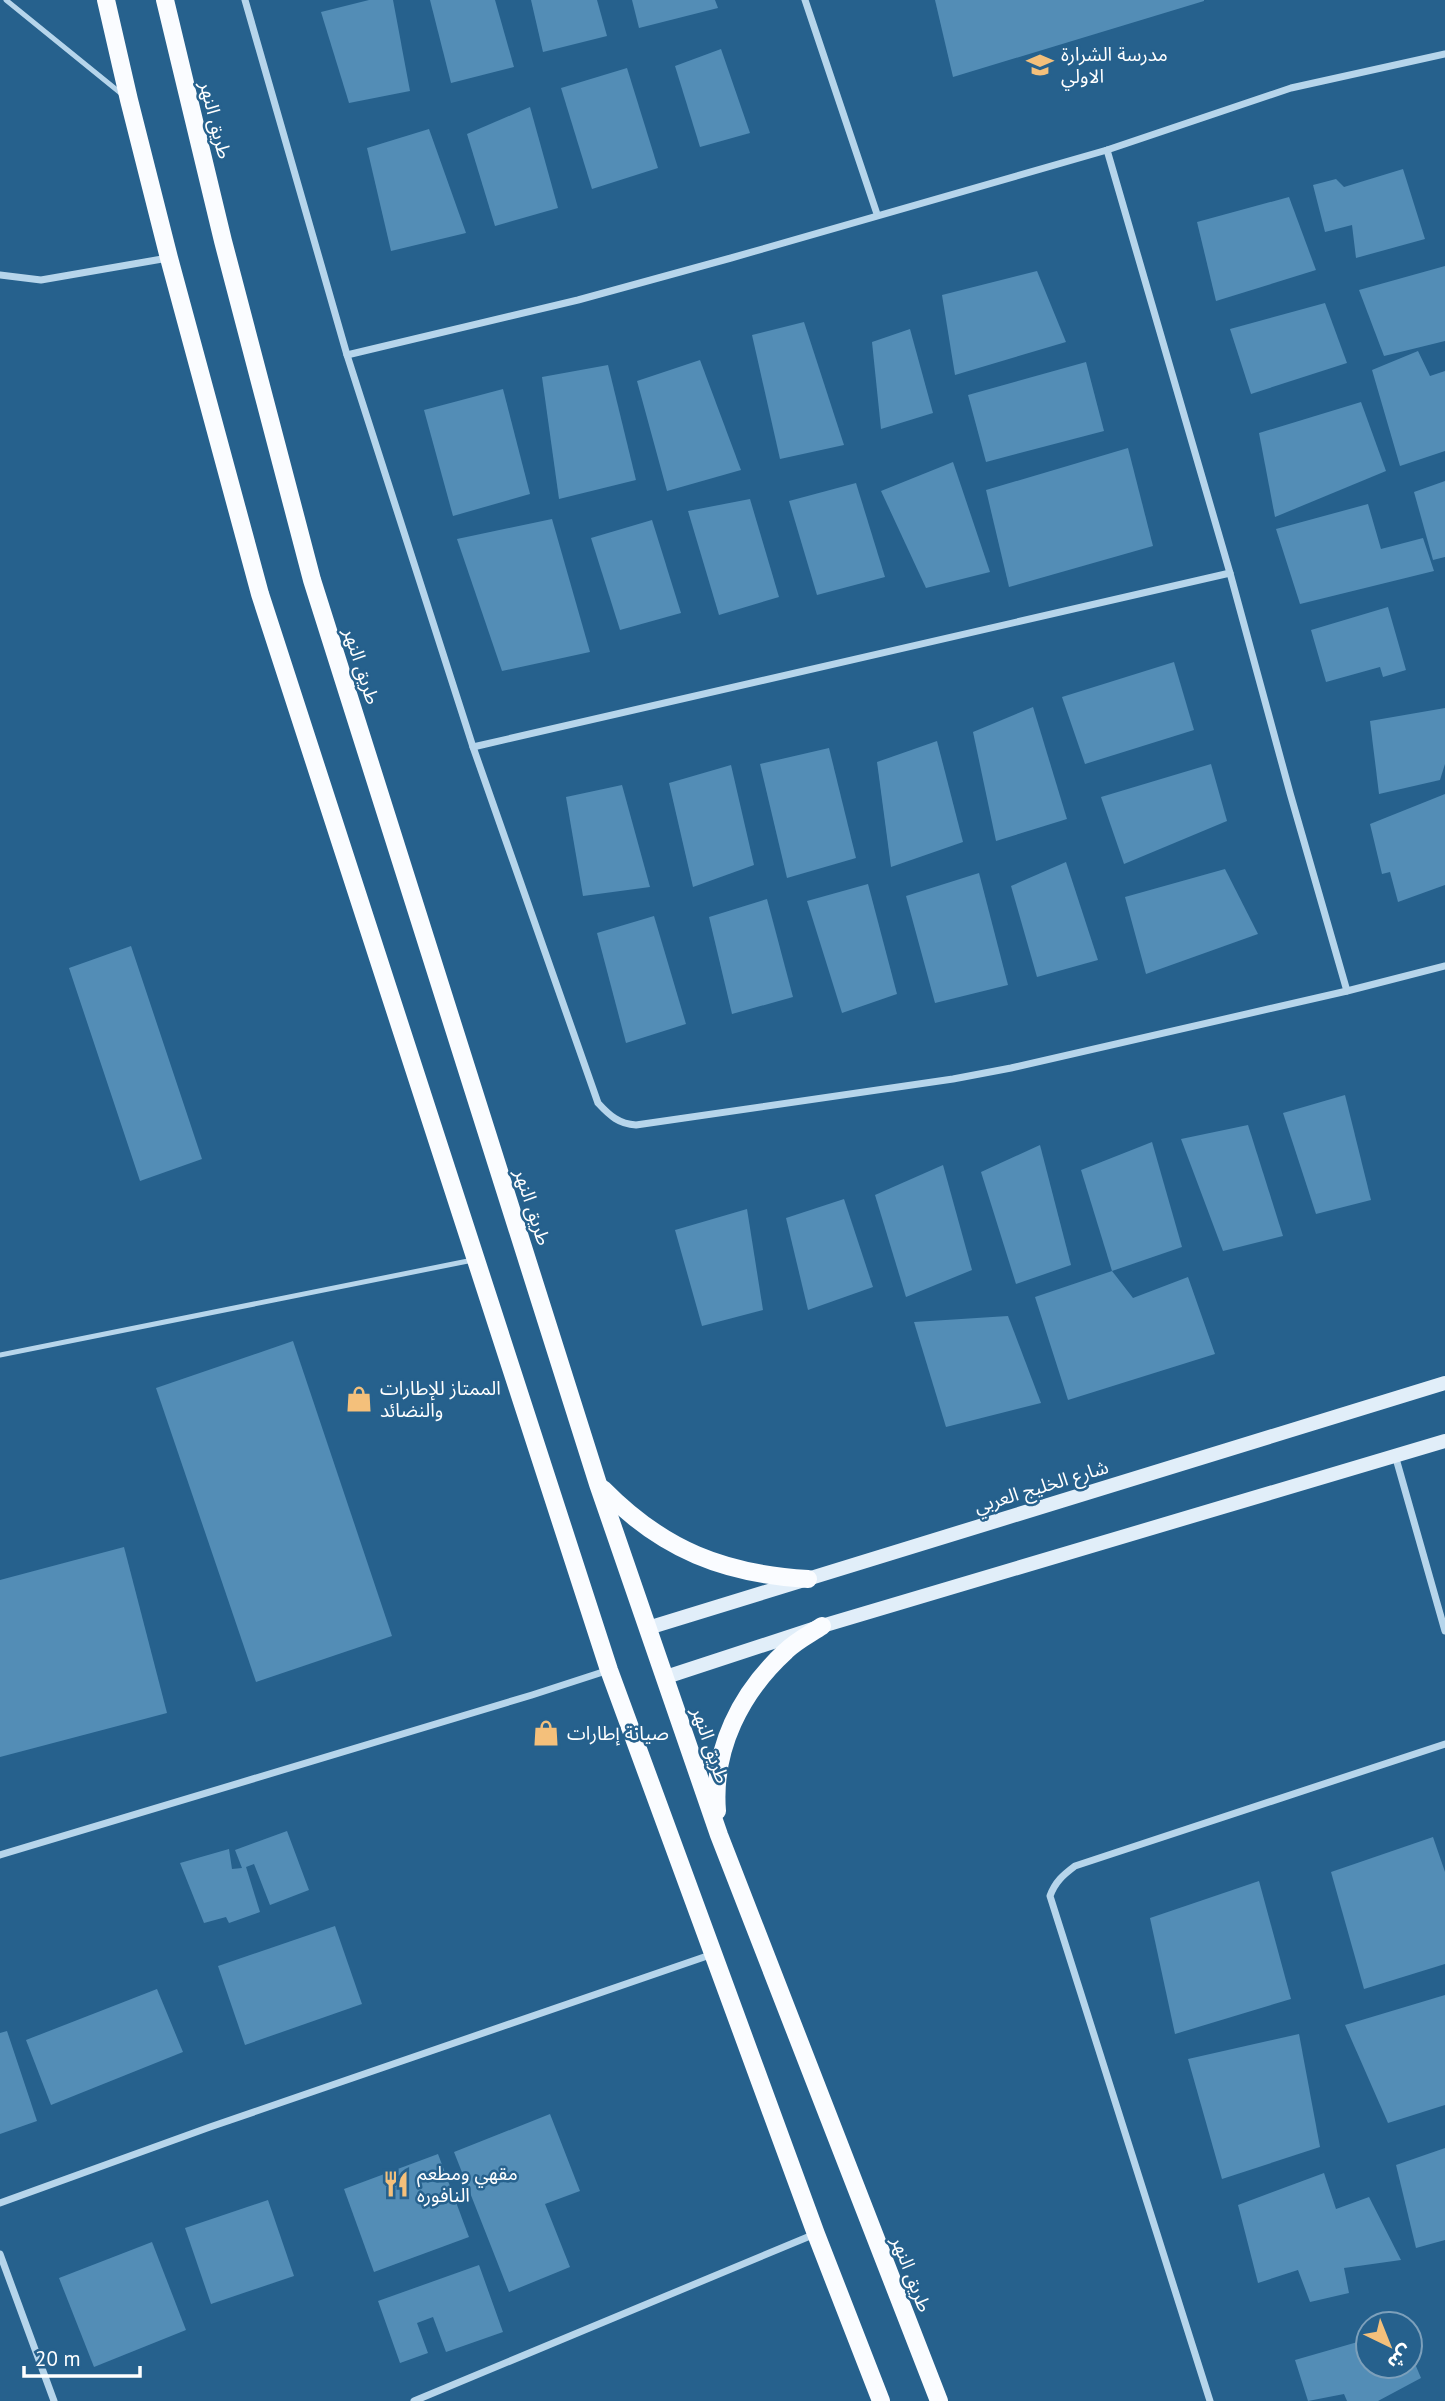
<svg xmlns="http://www.w3.org/2000/svg" width="1445" height="2401" viewBox="0 0 1445 2401" font-family="'PT Sans','Noto Sans Arabic',sans-serif">
<style>
.building{fill:#538db6}
.lines{fill:none;stroke-linecap:round;stroke-linejoin:round}
.service{stroke:#b6d5eb;stroke-width:5}
.minor{stroke:#b6d5eb;stroke-width:7}
.secondary{stroke:#e1eef9;stroke-width:14}
.primary{stroke:#fafcff;stroke-width:18}
.labels{text-anchor:middle;stroke-width:5;stroke-linejoin:round;paint-order:stroke}
.poi-label{font-size:19px;fill:#fff;stroke:#26618d;text-anchor:start}
.street-label{font-size:19px;fill:#fff;stroke:#26618d}
</style>
<rect width="100%" height="100%" fill="#26618d"/>
<!-- building -->
<g class="building">
<path d="M369 0H393L410 91 349 103 321 12Z"/>
<path d="M430 0H495L514 67 451 83Z"/>
<path d="M531 0H597L607 36 543 52Z"/>
<path d="M632 0H715L718 8 639 28Z"/>
<path d="M935 0H1204V1L953 77Z"/>
<path d="M721 49 750 133 700 147 675 66Z"/>
<path d="M627 68 658 168 592 189 561 88Z"/>
<path d="M530 107 558 208 495 226 467 134Z"/>
<path d="M429 129 466 233 391 251 367 148Z"/>
<path d="M1403 169 1425 239 1356 258 1352 225 1325 232 1313 185 1336 179 1344 187Z"/>
<path d="M1289 197 1316 270 1216 301 1197 222Z"/>
<path d="M1445 266V341L1384 356 1359 290Z"/>
<path d="M1037 271 1066 342 955 375 942 295Z"/>
<path d="M1325 303 1347 363 1251 394 1230 329Z"/>
<path d="M804 322 844 445 780 459 752 335Z"/>
<path d="M910 329 933 413 881 429 872 342Z"/>
<path d="M1418 351 1430 376 1445 371V451L1400 466 1372 370Z"/>
<path d="M700 360 741 470 667 491 637 381Z"/>
<path d="M1086 362 1104 431 986 462 968 395Z"/>
<path d="M608 365 636 480 559 499 542 377Z"/>
<path d="M503 389 530 494 453 516 424 410Z"/>
<path d="M1361 402 1386 471 1275 517 1259 433Z"/>
<path d="M1128 448 1153 546 1009 587 986 490Z"/>
<path d="M953 462 990 572 926 588 881 491Z"/>
<path d="M1445 481V557L1433 560 1414 492Z"/>
<path d="M856 483 885 577 817 595 789 501Z"/>
<path d="M750 499 779 597 719 615 688 511Z"/>
<path d="M1368 504 1381 549 1423 538 1434 571 1300 604 1276 529Z"/>
<path d="M552 519 590 652 502 671 457 539Z"/>
<path d="M652 520 681 613 620 630 591 538Z"/>
<path d="M1388 607 1406 670 1383 677 1380 667 1326 682 1311 630Z"/>
<path d="M1174 662 1194 730 1085 764 1062 697Z"/>
<path d="M1033 707 1067 819 996 841 973 732Z"/>
<path d="M1445 708V764L1440 780 1379 794 1370 721Z"/>
<path d="M937 741 963 842 891 867 877 762Z"/>
<path d="M829 748 856 858 787 878 760 764Z"/>
<path d="M1211 764 1227 821 1124 864 1101 797Z"/>
<path d="M731 765 754 865 693 887 669 783Z"/>
<path d="M622 785 650 887 583 896 566 797Z"/>
<path d="M1445 794V885L1398 902 1390 872 1382 874 1370 824Z"/>
<path d="M1066 862 1098 960 1037 977 1011 886Z"/>
<path d="M1225 869 1258 934 1146 974 1125 897Z"/>
<path d="M979 873 1008 985 935 1003 906 896Z"/>
<path d="M868 884 897 994 842 1013 807 901Z"/>
<path d="M767 899 793 997 732 1014 709 917Z"/>
<path d="M654 916 686 1024 626 1043 597 933Z"/>
<path d="M131 946 202 1159 140 1181 69 968Z"/>
<path d="M1345 1095 1371 1200 1316 1214 1283 1113Z"/>
<path d="M1248 1125 1283 1236 1223 1251 1181 1139Z"/>
<path d="M1152 1142 1182 1247 1112 1271 1081 1170Z"/>
<path d="M1040 1145 1071 1265 1016 1284 981 1172Z"/>
<path d="M943 1165 972 1270 906 1297 875 1195Z"/>
<path d="M844 1199 873 1287 808 1310 786 1218Z"/>
<path d="M747 1209 763 1310 702 1326 675 1230Z"/>
<path d="M1112 1271 1133 1298 1188 1277 1215 1354 1068 1400 1035 1297Z"/>
<path d="M1008 1316 1041 1403 946 1427 914 1322Z"/>
<path d="M293 1341 392 1636 256 1682 156 1388Z"/>
<path d="M124 1547 167 1713 0 1757V1580Z"/>
<path d="M287 1831 309 1890 270 1905 254 1864 246 1867 260 1912 229 1923 226 1917 204 1923 180 1863 229 1849 232 1869 242 1868 235 1850Z"/>
<path d="M1433 1837 1445 1872V1964L1364 1989 1331 1872Z"/>
<path d="M1259 1881 1291 1999 1175 2034 1150 1918Z"/>
<path d="M335 1926 362 2004 245 2045 218 1966Z"/>
<path d="M157 1989 183 2052 51 2105 26 2040Z"/>
<path d="M1445 1995V2105L1388 2123 1345 2025Z"/>
<path d="M7 2031 37 2121 0 2134V2033Z"/>
<path d="M1299 2034 1320 2147 1222 2179 1188 2059Z"/>
<path d="M550 2114 580 2191 545 2204 570 2267 509 2292 454 2152Z"/>
<path d="M1445 2148V2240L1416 2248 1396 2165Z"/>
<path d="M438 2154 469 2237 374 2272 344 2189Z"/>
<path d="M1324 2173 1336 2209 1369 2197 1401 2260 1344 2268 1349 2293 1310 2302 1298 2270 1258 2283 1238 2205Z"/>
<path d="M268 2200 294 2276 211 2304 185 2228Z"/>
<path d="M152 2242 186 2330 94 2367 59 2278Z"/>
<path d="M479 2265 503 2332 446 2352 433 2317 417 2323 428 2353 400 2363 378 2301Z"/>
<path d="M1368 2339V2366H1410V2352L1421 2378 1378 2401H1347L1344 2394 1308 2401 1295 2360Z"/>
</g>
<g class="lines">
<!-- service -->
<g class="service">
<path d="M6 0 123 95"/>
<path d="M0 1355 473 1260"/>
</g>
<!-- minor -->
<g class="minor">
<path d="M245 0 347 355 473 747 598 1103C610 1116 619 1124 636 1125L953 1079 1011 1068 1347 991 1445 966"/>
<path d="M805 0 877 214"/>
<path d="M1107 150 1230 573 1290 793 1347 991"/>
<path d="M0 275 41 280 168 258"/>
<path d="M347 355 578 300 731 258 1107 150 1291 88 1445 54"/>
<path d="M473 747 1230 573"/>
<path d="M1395 1455 1445 1631"/>
<path d="M0 1855 532 1695 609 1670"/>
<path d="M0 2203 210 2127 713 1954"/>
<path d="M0 2254 54 2401"/>
<path d="M414 2401 815 2234"/>
<path d="M1210 2401 1050 1896C1055 1882 1063 1875 1075 1866L1445 1744"/>
</g>
<!-- secondary -->
<g class="secondary">
<path d="M648 1628 1445 1383"/>
<path d="M666 1677 822 1626 1445 1441"/>
</g>
<!-- primary -->
<g class="primary">
<path d="M106 0 129 100 169 258 260 594 609 1670 816 2234 881 2401"/>
<path d="M165 0 223 241 312 580 598 1484 719 1835 939 2401"/>
<path d="M603 1489C663 1550 724 1574 808 1579"/>
<path d="M717 1811C712 1749 741 1692 786 1651 796 1641 810 1634 822 1626"/>
</g>
</g>
<!-- icons -->
<defs>
<g id="school-bare" transform="scale(2.1)"><path d="M0-5L7-2L0 1L-7-2ZM-4 1L0 2.5L4 1V4Q0 6-4 4Z" fill="#f4c07b" stroke="#26618d" stroke-width="2.5" paint-order="stroke"/></g>
<g id="shop-bare" transform="scale(2.1)"><path d="M-5-2.5h2.3a2.7 3.5 0 0 1 5.4 0H5L5.5 6h-11ZM-1.5-2.5h3a1.5 2.3 0 0 0-3 0Z" fill="#f4c07b" stroke="#26618d" stroke-width="2.5" paint-order="stroke"/></g>
<g id="restaurant-bare" transform="scale(2.1)"><path d="M-5-6h1v4h1v-4h1v4h1v-4h1v5L-1.5 .5V6h-2V.5L-5-1ZM5-6V6H3V1.5H1.5Q1.5-4 5-6Z" fill="#f4c07b" stroke="#26618d" stroke-width="2.5" paint-order="stroke"/></g>
</defs>
<g fill-rule="evenodd">
<use href="#school-bare" x="1040" y="65"/>
<use href="#shop-bare" x="359" y="1399"/>
<use href="#shop-bare" x="546" y="1733"/>
<use href="#restaurant-bare" x="396" y="2184"/>
</g>
<g class="labels">
<!-- poi labels -->
<g class="poi-label">
<text x="1061" y="61">مدرسة الشرارة<tspan x="1061" dy="22">الاولي</tspan></text>
<text x="380" y="1395">الممتاز للإطارات<tspan x="380" dy="22">والنضائد</tspan></text>
<text x="567" y="1740">صيانة إطارات</text>
<text x="417" y="2180">مقهي ومطعم<tspan x="417" dy="22">النافوره</tspan></text>
</g>
<!-- street labels -->
<g class="street-label">
<text transform="translate(216 120) rotate(76)" y="7">طريق النهر</text>
<text transform="translate(362 666) rotate(72)" y="7">طريق النهر</text>
<text transform="translate(533 1207) rotate(72)" y="7">طريق النهر</text>
<text transform="translate(1041 1486) rotate(-17)" y="7">شارع الخليج العربي</text>
<text transform="translate(711 1745) rotate(71)" y="7">طريق النهر</text>
<text transform="translate(912 2274) rotate(69)" y="7">طريق النهر</text>
</g>
</g>
<!-- north arrow -->
<g transform="translate(1389 2345) rotate(137)"><circle r="33" fill="#26618d" stroke="#7da0bb" stroke-width="2"/>
<path d="M0-5L12 26L0 18L-12 26Z" fill="#f4c07b"/>
<text y="-10" font-size="19" font-weight="bold" text-anchor="middle" fill="#ffffff">ش</text>
</g>
<!-- scale -->
<path d="M24 2366v10h116v-10" fill="none" stroke="#ffffff" stroke-width="3.5"/>
<text x="35" y="2366" font-size="21" fill="#ffffff" stroke="#26618d" stroke-width="5" paint-order="stroke">20 m</text>
</svg>
